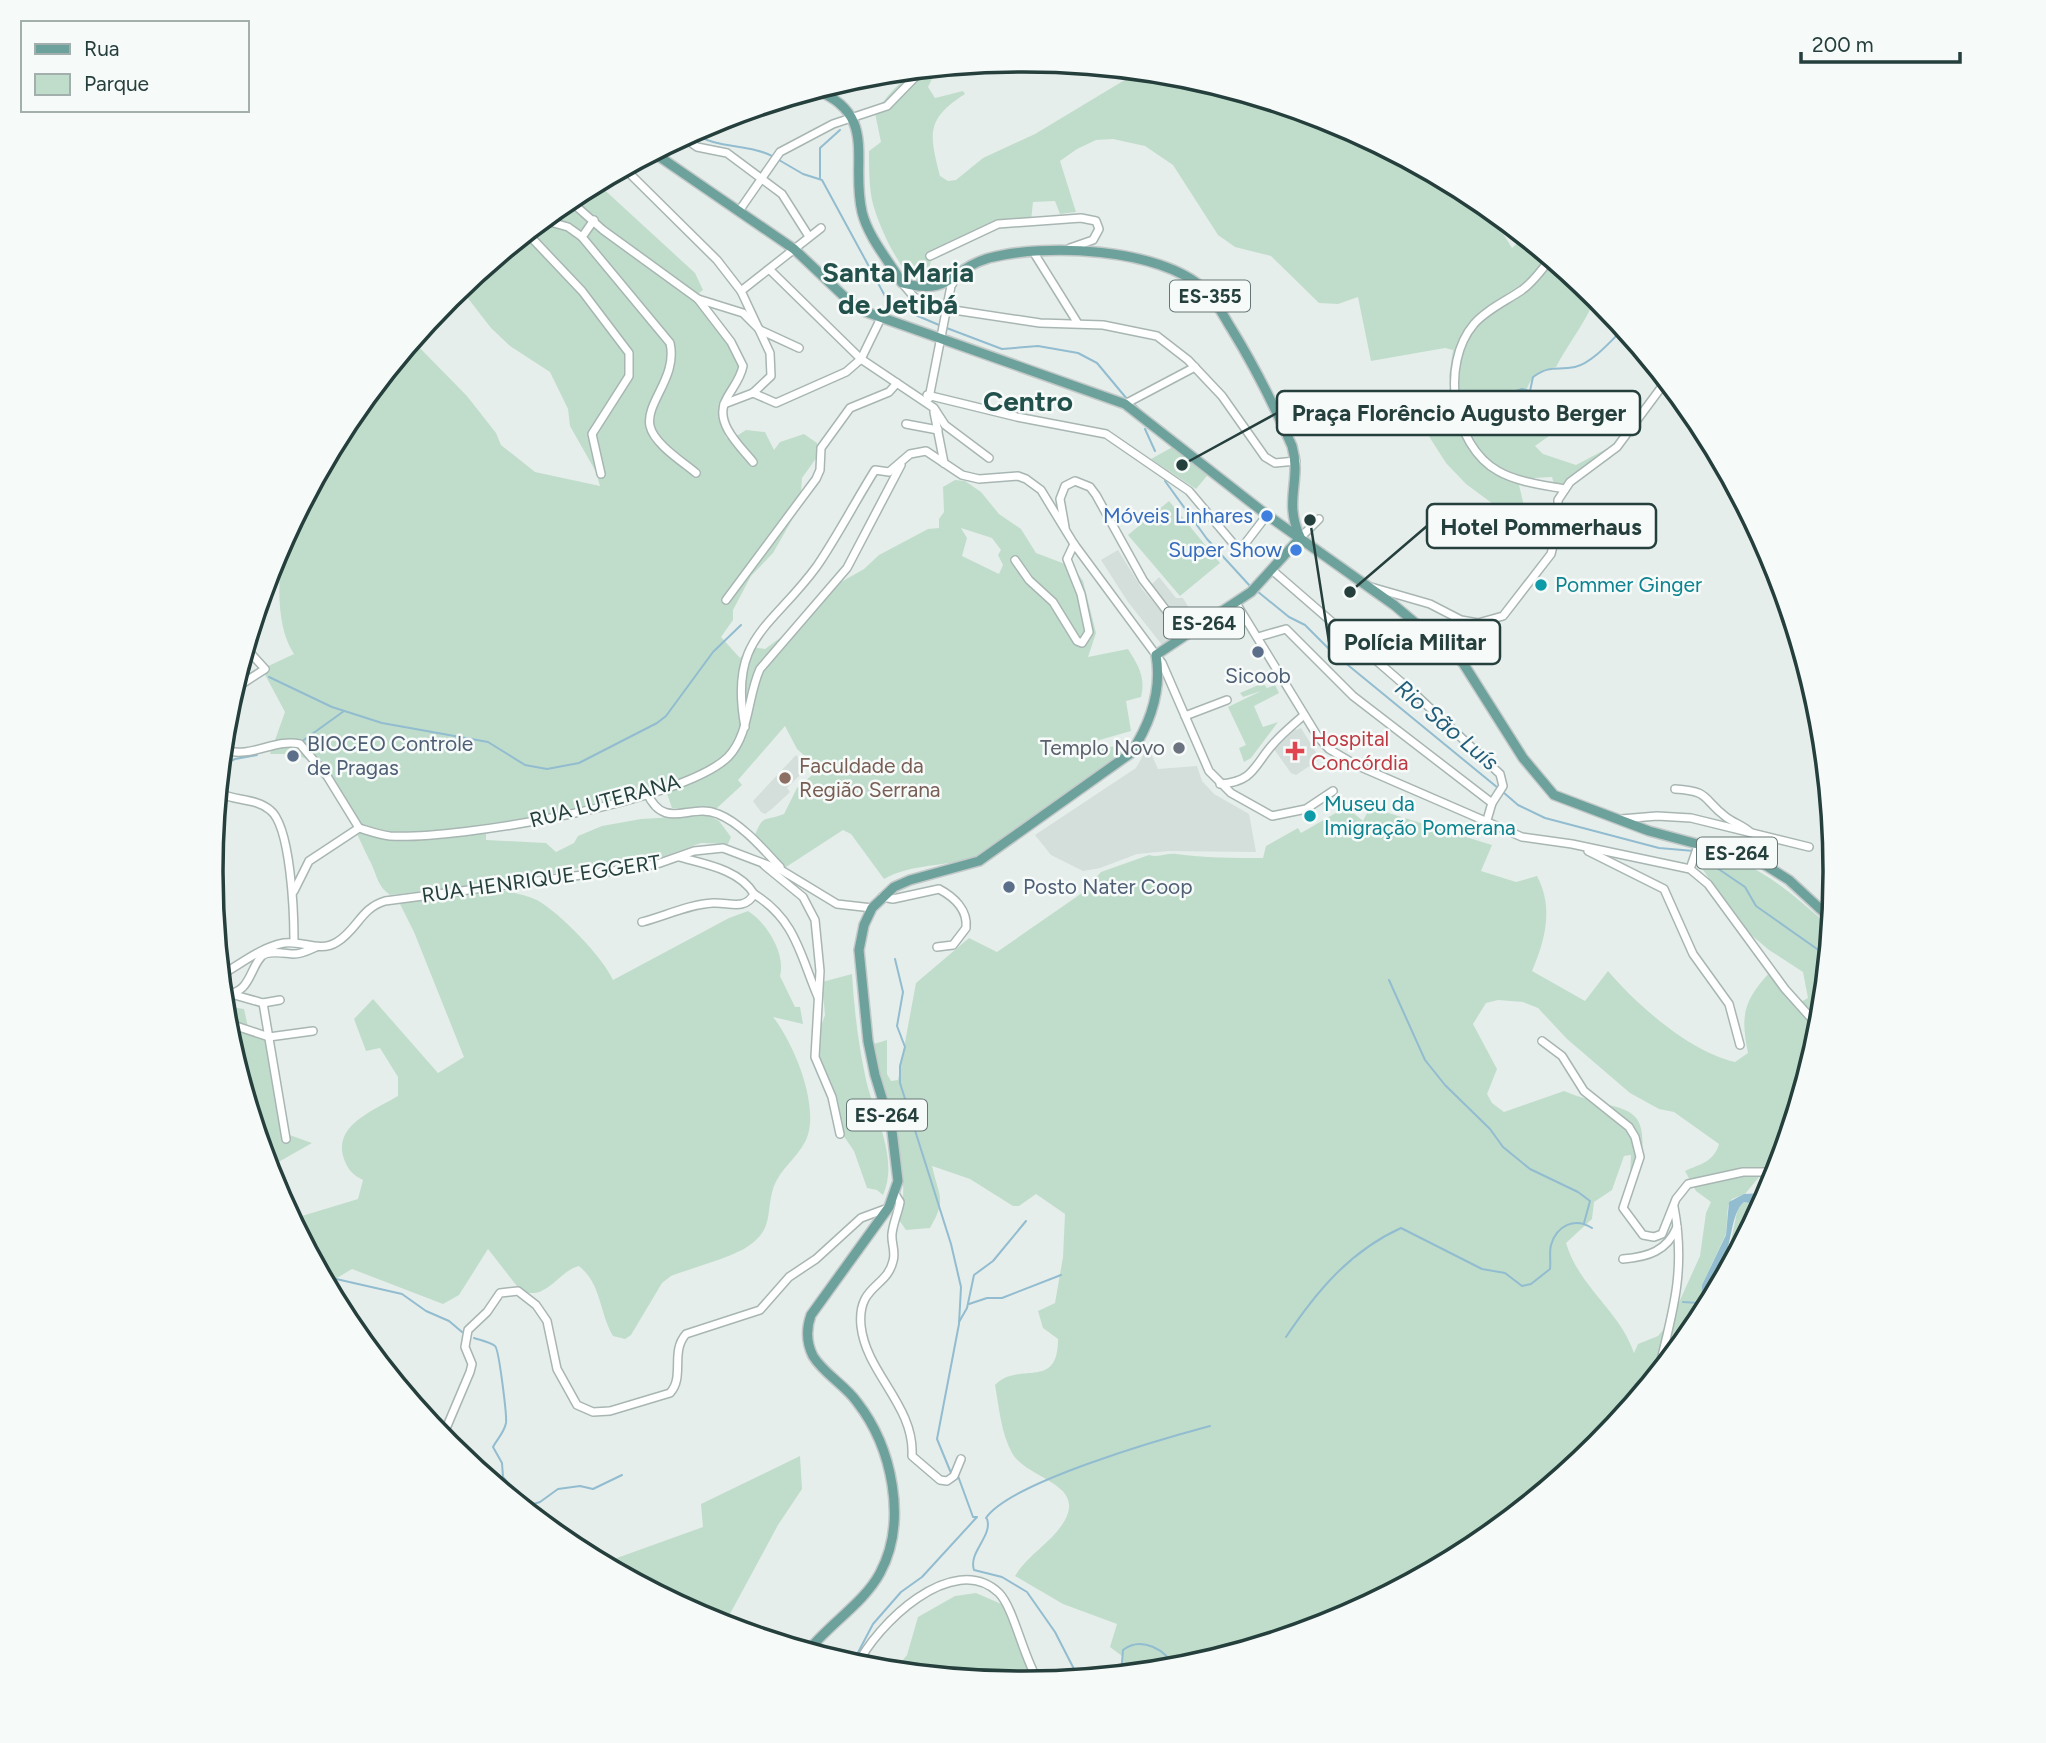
<svg xmlns="http://www.w3.org/2000/svg" width="2046" height="1743" viewBox="0 0 2046 1743" font-family="Figtree,sans-serif">
<style>
.built{fill:#d4dedb}
.green{fill:#c0ddcc;fill-rule:evenodd}
.water{fill:#92bccf}
.lines{fill:none;stroke-linecap:round;stroke-linejoin:round}
.stream{stroke:#92bccf;stroke-width:2}
.minor-casing{stroke:#a8b6b3;stroke-width:10}
.major-casing{stroke:#c2c9c8;stroke-width:12}
.minor{stroke:#fff;stroke-width:7}
.major{stroke:#6da19b;stroke-width:9}
.shop-dot{fill:#3f7fe0;stroke:#f6faf9;stroke-width:2.5}
.culture-dot{fill:#0f9aa8;stroke:#f6faf9;stroke-width:2.5}
.service-dot{fill:#5c6f8a;stroke:#f6faf9;stroke-width:2.5}
.worship-dot{fill:#6b7280;stroke:#f6faf9;stroke-width:2.5}
.health-dot{fill:#e0444e;stroke:#f6faf9;stroke-width:2.5}
.education-dot{fill:#8d6e63;stroke:#f6faf9;stroke-width:2.5}
.labels{text-anchor:middle;stroke-width:5;stroke-linejoin:round;paint-order:stroke}
.shield{fill:#f6faf9;stroke:#647775;stroke-width:2}
.shield-label{font-size:19px;font-weight:bold;fill:#253f3c}
.shop-label{font-size:21px;fill:#366cbe;stroke:#f6faf9;text-anchor:end}
.culture-label{font-size:21px;fill:#0d838f;stroke:#f6faf9;text-anchor:start}
.service-label{font-size:21px;fill:#4e5e75;stroke:#f6faf9;text-anchor:start}
.health-label{font-size:21px;fill:#be3a42;stroke:#f6faf9;text-anchor:start}
.worship-label{font-size:21px;fill:#5b616d;stroke:#f6faf9;text-anchor:end}
.education-label{font-size:21px;fill:#785e54;stroke:#f6faf9;text-anchor:start}
.street-label{font-size:21px;fill:#253f3c;stroke:#f6faf9}
.water-label{font-size:23px;font-style:italic;fill:#225d79;stroke:#f6faf9}
.district-label{font-size:28px;font-weight:bold;fill:#22514c;stroke:#f6faf9}
.rim{fill:none;stroke:#253f3c;stroke-width:3.5}
.leader{fill:none;stroke:#253f3c;stroke-width:2.5}
.callout-dot{fill:#253f3c;stroke:#f6faf9;stroke-width:2.5}
.callout{fill:#f6faf9;stroke:#253f3c;stroke-width:2.5}
.callout-label{font-size:23px;text-anchor:middle;font-weight:bold;fill:#253f3c}
</style>
<rect width="100%" height="100%" fill="#e6eeeb"/>
<!-- built -->
<g class="built">
<path d="M1118 550 1142 589 1179 632 1163 646 1128 602 1101 560Z"/>
<path d="M1159 577 1176 598H1183L1198 624 1190 629 1151 585Z"/>
<path d="M1294 727 1296 730 1301 728 1320 759 1296 775 1291 773 1274 749Z"/>
<path d="M1148 747 1158 769 1197 766 1202 781 1214 794 1249 814 1256 852 1168 851 1137 854 1100 868 1083 871 1051 855 1035 835 1136 768Z"/>
<path d="M796 755 808 767 787 788 790 792 773 808 765 814 761 812 753 801Z"/>
</g>
<!-- green -->
<g class="green">
<path d="M1110 68 1182 75 1334 121 1474 197 1486 206 1512 248 1524 237 1596 296C1588 319 1568 344 1556 367 1529 372 1518 393 1531 419L1546 418 1567 406 1577 416 1535 446 1543 454 1576 465 1608 448 1611 458 1579 479 1555 488 1552 477 1534 478 1519 485 1526 514 1527 539 1517 536 1508 515 1466 484 1446 463 1430 438 1417 400 1421 391 1452 395 1449 376 1453 350 1445 348 1371 361 1358 297 1338 304 1319 303 1271 256 1235 247 1218 235 1173 165 1145 146 1113 139 1096 140 1077 149 1060 161 1076 212 1060 214 1055 201 1033 202 1031 221 993 227 933 254 927 275 921 278 920 284C900 274 877 223 872 200 869 184 869 168 869 151L881 142 875 113C886 97 907 71 927 69L932 79 928 87 935 98 963 91 965 94C926 119 929 133 940 176L948 181 956 180 983 158 1035 134 1128 78Z"/>
<path d="M597 183 695 273 703 290 699 293 701 299 730 336 739 365 718 411 726 438 732 439 746 430 765 432 774 450 780 442 804 434 817 443V457L802 478 800 506 773 553 751 576 733 610V620L721 637 740 658 750 647 765 649 799 624 827 590 864 569 879 555 928 529 939 528V519L944 512 943 487 955 480 965 481 981 492 999 514 1021 529 1036 553 1073 567 1083 581 1096 633 1088 657 1128 649C1138 665 1146 677 1141 697L1126 701 1131 731 1075 747 1077 751 1134 744 1125 753 976 857C946 867 912 863 884 879L851 834 843 830 783 869 754 838C763 813 764 822 784 814L797 788 819 769 797 749 785 726 738 780 742 785 717 808H672L665 788 559 813 486 824V840L546 843 556 852 574 843 578 836 602 826 641 819 708 815 719 821 731 837 728 844 701 843 645 863 589 866 519 880 390 895C378 887 377 876 371 863 356 834 335 779 308 760 297 753 283 754 270 754L285 712 262 669 294 654C274 625 277 565 288 533 295 512 310 491 321 471H331C338 464 339 455 334 446L348 420 413 341 467 396 496 433 501 445 535 472 600 486 596 472 570 426 568 409 550 372 510 346 491 328 460 288 572 196ZM961 528 992 538 1001 550 998 555 1003 565 999 574 962 556 967 538Z"/>
<path d="M1178 444 1211 471 1196 489 1151 459Z"/>
<path d="M1169 501 1220 563 1180 596 1128 535Z"/>
<path d="M1803 659 1819 713 1823 754C1808 736 1800 682 1803 659Z"/>
<path d="M1263 683 1267 688 1275 685 1279 693 1254 706 1263 727 1278 722 1251 758 1244 762 1239 748 1246 745 1228 707 1261 691 1243 697 1240 693Z"/>
<path d="M1346 807 1363 821 1369 809 1379 810 1492 845 1481 871 1516 882 1537 876C1554 908 1545 941 1532 971L1585 1001 1608 971C1638 1006 1689 1051 1735 1062L1748 1053C1740 1014 1744 1000 1771 971L1799 1003 1808 998 1803 972 1769 950 1743 928 1697 861 1703 850C1756 860 1791 893 1830 927L1819 1030 1779 1161 1768 1166 1745 1194 1732 1199 1728 1206 1726 1234 1702 1285 1698 1323 1597 1446 1474 1547 1333 1622 1181 1668 1122 1674V1656L1110 1647 1117 1624 1063 1604 1015 1576C1028 1554 1053 1542 1065 1520 1085 1483 1027 1479 1012 1453 1001 1433 999 1407 995 1385 1018 1360 1058 1392 1058 1339L1043 1328 1038 1311 1055 1303 1063 1257 1065 1214 1036 1194 1019 1206H1013L970 1179 932 1166C939 1197 947 1199 930 1228L906 1230 899 1220C908 1190 901 1164 894 1134L906 1112 903 1106 878 1097 867 1046 887 1040V1074L891 1081 898 1080 916 983 969 938 997 952 1082 893 1101 872 1149 855C1159 858 1166 853 1176 854 1205 858 1233 858 1263 858L1266 846 1298 828 1301 833ZM1498 1000 1523 1002 1538 1008 1567 1039 1630 1093 1659 1109 1674 1112 1719 1144C1714 1162 1700 1164 1685 1171L1696 1191 1711 1202 1706 1213 1700 1256 1671 1320 1658 1336 1638 1344 1634 1353C1620 1311 1579 1287 1566 1243L1592 1219 1594 1202 1612 1190 1624 1156 1631 1155 1630 1177H1638C1655 1094 1623 1116 1564 1091L1504 1112 1492 1103 1487 1094 1497 1069 1473 1024 1486 1003Z"/>
<path d="M495 889C508 892 525 894 537 900 560 913 602 956 613 980L729 918 748 911C767 923 786 954 780 976L795 1007H800L803 1024 773 1017C794 1043 822 1110 805 1142 796 1159 781 1168 774 1186 765 1212 775 1229 747 1247 730 1258 692 1268 671 1276L662 1283 631 1335 625 1339 613 1336C599 1312 602 1285 579 1266 558 1271 546 1303 520 1290L488 1249 459 1295 443 1304 352 1269 337 1278 333 1295 292 1219 358 1199 363 1180C353 1175 348 1170 344 1159 332 1125 375 1110 398 1096V1077L380 1048 366 1051 354 1019 373 999 438 1073 464 1057 414 932 399 902Z"/>
<path d="M852 974C854 1008 858 1041 865 1075 872 1112 900 1157 883 1195L877 1190 867 1188 854 1151 843 1135 840 1115 814 1045 825 1015 822 982Z"/>
<path d="M224 1006 244 1009 249 1032 267 1039 284 1133 312 1143 268 1168 228 1034Z"/>
<path d="M1744 1202 1761 1205 1709 1303 1710 1285 1721 1273 1730 1246 1738 1207Z"/>
<path d="M800 1456 802 1489 778 1525 724 1625 603 1563 703 1527 701 1504Z"/>
<path d="M976 1593 1013 1609 1038 1682 1023 1683 894 1671 907 1655 918 1617 955 1596Z"/>
</g>
<!-- water -->
<path class="water" d="M1763 1193 1767 1194 1761 1205 1744 1202C1728 1214 1733 1261 1713 1278L1709 1303 1699 1321 1702 1285 1726 1235 1729 1202 1744 1194Z"/>
<g class="lines">
<!-- stream -->
<g class="stream">
<path d="M693 132C715 150 749 143 774 157"/>
<path d="M779 160 803 174 822 180 885 296 899 308 939 325"/>
<path d="M820 178V148L840 130"/>
<path d="M944 327 1002 349 1038 346 1078 353 1097 363 1127 399"/>
<path d="M1475 394 1486 395 1491 391 1501 396 1522 389 1530 391 1533 377C1551 364 1557 371 1575 367 1592 363 1611 341 1623 329"/>
<path d="M1134 404 1138 408"/>
<path d="M1145 429 1155 451"/>
<path d="M1165 481 1207 539 1250 586"/>
<path d="M1257 591 1289 617 1305 625 1332 652 1498 788"/>
<path d="M239 672 243 675 254 673"/>
<path d="M269 677 332 707 382 723 488 742 525 765 547 769 579 763 657 723 666 716 713 652 741 625"/>
<path d="M301 742 344 711"/>
<path d="M221 766 235 759 257 755"/>
<path d="M1503 792 1518 805 1545 818 1659 848 1694 851"/>
<path d="M1698 855 1745 887 1756 906 1827 956"/>
<path d="M895 959 903 992 897 1026 905 1047 900 1066V1083L951 1244 961 1287 959 1324 937 1439 951 1473"/>
<path d="M1389 980 1425 1060 1445 1085 1490 1129 1503 1147 1530 1169 1578 1192 1590 1201 1584 1223"/>
<path d="M323 1276 402 1294 426 1311 449 1321 462 1332"/>
<path d="M1683 1302 1699 1303"/>
<path d="M969 1304 987 1298H1002L1061 1275"/>
<path d="M959 1322 967 1308 974 1275 993 1261 1026 1221"/>
<path d="M1286 1337C1316 1292 1350 1251 1401 1228L1482 1269 1505 1273 1522 1286 1531 1284 1550 1269C1551 1261 1549 1252 1551 1245 1557 1225 1575 1217 1592 1228"/>
<path d="M474 1338C480 1340 490 1342 495 1346 499 1349 507 1416 506 1423 504 1433 497 1439 493 1447L502 1463 503 1477 517 1493 516 1501"/>
<path d="M1601 1440 1636 1384"/>
<path d="M958 1476 973 1517H976"/>
<path d="M524 1507 540 1502 558 1489 580 1486 593 1489 622 1475"/>
<path d="M986 1518C1010 1482 1165 1438 1210 1426"/>
<path d="M987 1519C993 1536 968 1552 974 1570L1002 1577 1027 1592 1055 1632 1075 1671 1088 1677"/>
<path d="M852 1664 873 1624 901 1592 922 1577 977 1517"/>
<path d="M1121 1674 1123 1650C1141 1636 1167 1649 1174 1669"/>
</g>
<!-- minor casing -->
<g class="minor-casing">
<g id="minor">
<path d="M683 137 697 147 727 153 782 194 808 235"/>
<path d="M624 168 717 260 741 291 770 353 771 376 753 393 724 404"/>
<path d="M568 199 603 230 698 299 731 342 743 366C740 381 730 390 725 402 715 424 741 447 753 462"/>
<path d="M739 211 780 152 833 124 887 106 923 69"/>
<path d="M543 220 568 227 582 237"/>
<path d="M594 220 582 237 670 343C678 377 645 403 650 426 654 444 683 462 696 473"/>
<path d="M527 233 582 291 629 353V376L592 434 601 474"/>
<path d="M1034 253 1077 322"/>
<path d="M930 256 998 224 1081 218 1096 221 1099 229 1093 240 1070 248"/>
<path d="M1550 259C1542 270 1533 282 1522 290 1506 301 1486 310 1474 324 1440 364 1452 445 1498 471 1517 482 1543 485 1565 489"/>
<path d="M770 270 861 359 934 408 945 425 989 458"/>
<path d="M902 283 914 297 947 311"/>
<path d="M741 291 821 228"/>
<path d="M698 299 743 313 760 330 799 348"/>
<path d="M947 309 1040 323 1103 325 1157 336 1188 360 1222 396 1265 457 1275 463 1296 461"/>
<path d="M753 393 776 403 846 372 861 359 881 318"/>
<path d="M927 395 1017 417 1106 434 1189 491 1237 548 1244 545 1267 515"/>
<path d="M929 398 951 286 958 275"/>
<path d="M1125 404 1195 367"/>
<path d="M934 412 944 463"/>
<path d="M906 424 938 430"/>
<path d="M1065 527 1060 499 1065 486 1075 481 1090 487 1096 495 1143 580 1185 635"/>
<path d="M1300 538 1319 519"/>
<path d="M1015 560 1029 580 1053 602 1077 641 1082 643 1089 632 1081 594 1067 559 1074 544"/>
<path d="M1272 570 1416 695 1500 774 1503 786 1492 803 1487 820"/>
<path d="M1371 587 1430 604 1461 620 1478 623 1503 616 1551 554 1558 526V500L1570 482 1617 447 1666 381"/>
<path d="M726 600 816 479 820 470 821 448 850 408 889 392 897 383"/>
<path d="M1236 603 1318 737 1329 749 1356 765 1522 837 1572 844 1690 869 1708 884 1785 989 1820 1028"/>
<path d="M1258 637 1286 629 1353 696 1492 803"/>
<path d="M234 689 265 669 246 648"/>
<path d="M1185 716 1227 700"/>
<path d="M745 727C728 637 772 628 817 566 838 535 855 502 875 470L889 472 910 454 926 451 962 475 979 479 1018 476 1026 479 1041 490 1074 544 1162 663 1209 771 1231 793 1272 816 1306 809 1333 791"/>
<path d="M223 750C252 759 275 738 300 744L327 776 359 828"/>
<path d="M1220 784C1255 782 1254 764 1275 742 1284 732 1294 724 1304 715"/>
<path d="M1675 789C1711 791 1702 799 1726 817 1734 823 1742 825 1750 832"/>
<path d="M219 793C235 801 256 798 270 810 291 826 294 914 294 941"/>
<path d="M647 793C665 832 690 802 718 814 741 823 764 850 780 867"/>
<path d="M1621 819 1657 816 1691 818 1809 847"/>
<path d="M359 828C369 831 380 835 390 836 456 840 682 802 728 757 750 734 747 697 760 669L847 568 901 465"/>
<path d="M1588 851 1664 889 1693 954 1729 1004 1740 1045"/>
<path d="M764 865 803 897 815 920 820 971 815 1057 832 1097 840 1134"/>
<path d="M1690 869 1699 843"/>
<path d="M294 891 309 861 359 828"/>
<path d="M754 894C796 920 800 955 818 997"/>
<path d="M882 897 893 899 939 889C954 897 968 910 966 928L953 945 937 947"/>
<path d="M642 922C665 916 690 904 713 903 729 902 745 911 754 894 739 869 704 864 679 857"/>
<path d="M221 975C241 964 261 947 284 943 301 940 320 953 337 942 357 930 361 908 385 901L635 868 660 863 694 851 723 848 781 870 837 904 872 908"/>
<path d="M223 994C250 995 249 970 261 957 267 949 286 954 294 954 302 954 309 950 316 947"/>
<path d="M231 994 263 1003 280 1000"/>
<path d="M263 1003 286 1139"/>
<path d="M236 1026 269 1037 313 1031"/>
<path d="M1542 1041 1562 1056 1584 1091 1629 1127 1635 1137 1640 1157 1623 1208 1643 1235 1654 1237 1662 1234 1676 1199 1688 1184 1743 1172H1776"/>
<path d="M895 1194 900 1202C898 1213 893 1223 892 1234 891 1243 896 1251 893 1261 887 1288 857 1285 861 1326 866 1373 915 1406 912 1456L940 1480 947 1481 954 1476 961 1459"/>
<path d="M1623 1259C1648 1257 1667 1251 1677 1227"/>
<path d="M1658 1372C1673 1312 1686 1269 1674 1207"/>
<path d="M1641 1385 1646 1386"/>
<path d="M442 1438 470 1372 472 1364 465 1347 468 1330 487 1312 500 1293 518 1291 536 1305 547 1321 557 1369 577 1405 593 1412 610 1411 670 1393C685 1377 670 1352 686 1334L760 1310 789 1277 816 1259 861 1218 888 1208"/>
<path d="M857 1666C875 1626 953 1549 999 1593 1014 1608 1024 1660 1039 1682"/>
</g>
</g>
<!-- major casing -->
<g class="major-casing">
<g id="major">
<path d="M816 90C879 115 850 161 862 212 868 237 889 261 902 283 953 296 948 270 989 258 1045 243 1160 248 1204 289 1216 300 1223 315 1231 328 1255 367 1274 405 1292 446 1302 481 1283 500 1300 537"/>
<path d="M654 153 794 249 851 303 866 312 1125 404 1267 515 1394 605 1463 663 1523 758 1554 795 1649 831 1757 860 1789 880 1830 918"/>
<path d="M808 1651C829 1624 864 1603 880 1573 908 1521 892 1447 857 1402 845 1385 824 1374 813 1356 806 1342 806 1329 811 1315L889 1207 898 1181 892 1131 875 1075 868 1041 859 950 864 925 872 908 894 887 910 880 979 861 1131 753C1150 724 1162 690 1156 655L1251 592 1300 538"/>
</g>
</g>
<!-- minor -->
<use href="#minor" class="minor"/>
<!-- major -->
<use href="#major" class="major"/>
</g>
<!-- markers -->
<g class="shop-dot">
<circle cx="1267" cy="516" r="7"/>
<circle cx="1296" cy="550" r="7"/>
</g>
<g class="culture-dot">
<circle cx="1541" cy="585" r="7"/>
<circle cx="1310" cy="816" r="7"/>
</g>
<g class="service-dot">
<circle cx="1258" cy="652" r="7"/>
<circle cx="293" cy="756" r="7"/>
<circle cx="1009" cy="887" r="7"/>
</g>
<circle class="worship-dot" cx="1179" cy="748" r="7"/>
<path class="health-dot" d="M1291.5 740.5h7v7h7v7h-7v7h-7v-7h-7v-7h7z"/>
<circle class="education-dot" cx="785" cy="778" r="7"/>
<g class="labels">
<!-- shield labels -->
<g class="shield">
<rect x="1170" y="280.5" width="80" height="31" rx="5"/>
<rect x="1164" y="607.5" width="80" height="31" rx="5"/>
<rect x="1697" y="837.5" width="80" height="31" rx="5"/>
<rect x="847" y="1099.5" width="80" height="31" rx="5"/>
</g>
<g class="shield-label">
<text x="1210" y="303">ES-355</text>
<text x="1204" y="630">ES-264</text>
<text x="1737" y="860">ES-264</text>
<text x="887" y="1122">ES-264</text>
</g>
<!-- shop labels -->
<g class="shop-label">
<text x="1253" y="523">Móveis Linhares</text>
<text x="1282" y="557">Super Show</text>
</g>
<!-- culture labels -->
<g class="culture-label">
<text x="1555" y="592">Pommer Ginger</text>
<text x="1324" y="811">Museu da<tspan x="1324" dy="24">Imigração Pomerana</tspan></text>
</g>
<!-- service labels -->
<g class="service-label">
<text x="1258" y="683" text-anchor="middle">Sicoob</text>
<text x="307" y="751">BIOCEO Controle<tspan x="307" dy="24">de Pragas</tspan></text>
<text x="1023" y="894">Posto Nater Coop</text>
</g>
<!-- health labels -->
<g class="health-label">
<text x="1311" y="746">Hospital<tspan x="1311" dy="24">Concórdia</tspan></text>
</g>
<!-- worship labels -->
<g class="worship-label">
<text x="1165" y="755">Templo Novo</text>
</g>
<!-- education labels -->
<g class="education-label">
<text x="799" y="773">Faculdade da<tspan x="799" dy="24">Região Serrana</tspan></text>
</g>
<!-- street labels -->
<g class="street-label">
<text transform="translate(605 801) rotate(-15)" y="7">RUA LUTERANA</text>
<text transform="translate(541 879) rotate(-8)" y="7">RUA HENRIQUE EGGERT</text>
</g>
<!-- water labels -->
<g class="water-label">
<text transform="translate(1447 725) rotate(40)" y="8">Rio São Luís</text>
</g>
<!-- district labels -->
<g class="district-label">
<text x="898" y="282">Santa Maria<tspan x="898" dy="32">de Jetibá</tspan></text>
<text x="1028" y="411">Centro</text>
</g>
</g>
<!-- crop -->
<path d="M0 0H2046V1743H0ZM1022 72H1024A799 799 0 0 1 1823 871V872A799 799 0 0 1 1024 1671H1022A799 799 0 0 1 223 872V871A799 799 0 0 1 1022 72Z" fill="#f6faf9" fill-rule="evenodd"/>
<path class="rim" d="M1022 72H1024A799 799 0 0 1 1823 871V872A799 799 0 0 1 1024 1671H1022A799 799 0 0 1 223 872V871A799 799 0 0 1 1022 72Z"/>
<!-- callouts -->
<path class="leader" d="M1182 465L1277 413M1350 592L1427 526M1310 520L1329 642"/>
<g class="callout-dot">
<circle cx="1182" cy="465" r="7"/>
<circle cx="1350" cy="592" r="7"/>
<circle cx="1310" cy="520" r="7"/>
</g>
<g class="callout">
<rect x="1277" y="391" width="363" height="44" rx="7"/>
<rect x="1427" y="504" width="229" height="44" rx="7"/>
<rect x="1329" y="620" width="171" height="44" rx="7"/>
</g>
<g class="callout-label">
<text x="1459" y="421">Praça Florêncio Augusto Berger</text>
<text x="1541" y="535">Hotel Pommerhaus</text>
<text x="1415" y="650">Polícia Militar</text>
</g>
<!-- legend -->
<rect x="21" y="21" width="228" height="91" fill="#f6faf9" stroke="#a2afad" stroke-width="2"/>
<rect x="35" y="44" width="35" height="10" fill="#6da19b" stroke="#a2afad" stroke-width="2"/>
<text x="84" y="56" font-size="21" fill="#253f3c">Rua</text>
<rect x="35" y="74" width="35" height="21" fill="#c0ddcc" stroke="#a2afad" stroke-width="2"/>
<text x="84" y="91" font-size="21" fill="#253f3c">Parque</text>
<!-- scale -->
<path d="M1801 52v10h159v-10" fill="none" stroke="#253f3c" stroke-width="3.5"/>
<text x="1812" y="52" font-size="21" fill="#253f3c" stroke="#f6faf9" stroke-width="5" paint-order="stroke">200 m</text>
</svg>
